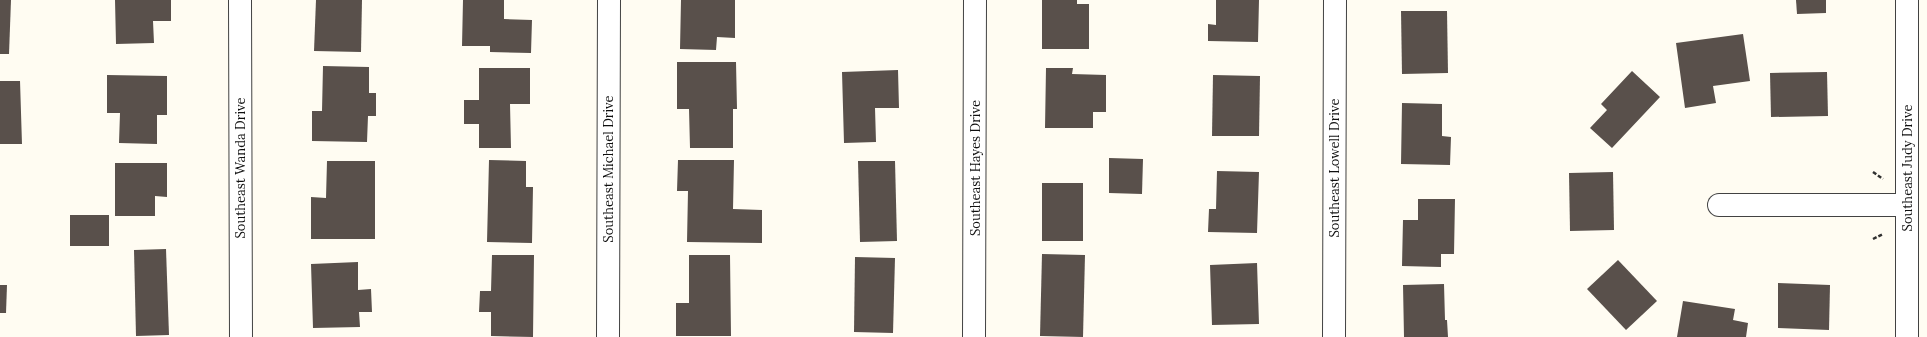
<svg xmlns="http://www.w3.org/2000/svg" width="1927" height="337" viewBox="0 0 1927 337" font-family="Lora,serif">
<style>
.building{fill:#59504b}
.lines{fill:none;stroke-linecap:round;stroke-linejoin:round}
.minor-casing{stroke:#424242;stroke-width:24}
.path{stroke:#313131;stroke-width:2.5;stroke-dasharray:4 2;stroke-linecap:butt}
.minor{stroke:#fff;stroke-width:22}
.labels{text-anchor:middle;stroke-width:4;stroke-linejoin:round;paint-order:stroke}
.street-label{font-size:13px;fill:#0f0f0f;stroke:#fff}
</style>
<rect width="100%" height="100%" fill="#fffcf2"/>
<!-- building -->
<g class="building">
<path d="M0 0H11L9 54H0Z"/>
<path d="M115 0H171V21H153L154 43 116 44Z"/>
<path d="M316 0H362L361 52 314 51Z"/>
<path d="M463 0H504V19L532 20 531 53 490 52V46H462Z"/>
<path d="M681 0H735V38L717 37 716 50 680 49Z"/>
<path d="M1042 0H1077V4H1089V49H1042Z"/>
<path d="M1216 0H1259L1258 42 1208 41V24L1216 25Z"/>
<path d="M1796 0H1826V13L1797 14Z"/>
<path d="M1401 11H1447L1448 73 1402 74Z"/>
<path d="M1743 34 1750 81 1713 86 1716 103 1685 108 1676 43Z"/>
<path d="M677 62H736L737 109H733V148H690L689 109H677Z"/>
<path d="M323 66 369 67V93H376V116H368L367 142 312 141V111H322Z"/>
<path d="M479 68H530V104H510L511 148H479V124H464V100H479Z"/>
<path d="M1046 68H1073L1072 74 1106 75V112H1093V128H1045Z"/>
<path d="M898 70 899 108H875L876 142 844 143 842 72Z"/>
<path d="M1632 71 1660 97 1612 148 1590 128 1607 110 1601 104Z"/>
<path d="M1827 72 1828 116 1771 117 1770 73Z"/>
<path d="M107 75 167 76V115H157V144L119 143 120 113H107Z"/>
<path d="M1213 75 1260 76 1259 136H1212Z"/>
<path d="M0 81H20L22 144H0Z"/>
<path d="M1402 103 1442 104V136L1451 137 1450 165 1401 164Z"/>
<path d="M1109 158 1143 159 1142 194 1109 193Z"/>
<path d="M489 160 526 161V187H533L532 243 487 242Z"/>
<path d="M678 160H734L733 209 762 210V243L687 242 688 191H677Z"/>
<path d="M327 161H375V239H311V197L326 198Z"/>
<path d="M858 161H895L897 241 860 242Z"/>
<path d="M115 163H167V197L155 196V216H115Z"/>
<path d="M1217 171 1259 172 1257 233 1208 232 1209 209H1216Z"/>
<path d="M1613 172 1614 230 1570 231 1569 173Z"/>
<rect x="1042" y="183" width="41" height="58"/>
<path d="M1418 199H1455L1454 254H1441V267L1402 266 1403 220H1418Z"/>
<rect x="70" y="215" width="39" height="31"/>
<path d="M166 249 169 335 136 336 134 250Z"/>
<path d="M1042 254 1085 255 1083 337 1040 336Z"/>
<path d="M492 255H534L533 337 491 336V312H479L480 291H491Z"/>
<path d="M689 255H730L731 336H676V303H689Z"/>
<path d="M855 257 895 258 893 333 854 332Z"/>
<path d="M1618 260 1657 301 1626 330 1587 289Z"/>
<path d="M358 262V290L371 289 372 312H359L360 327 313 328 311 264Z"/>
<path d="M1257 263 1259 324 1212 325 1210 265Z"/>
<path d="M1778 283 1830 285 1829 330 1778 328Z"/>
<path d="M1444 284 1445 320H1447L1448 337H1404L1403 285Z"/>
<path d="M0 285H7L6 313H0Z"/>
<path d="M1683 301 1735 309 1733 320 1748 323 1746 337H1677Z"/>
</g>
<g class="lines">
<!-- minor casing -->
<g class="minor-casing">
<g id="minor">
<path d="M240 0 241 337"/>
<path d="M1719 205H1907"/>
<path d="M608 337 609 0"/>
<path d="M974 337 975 0"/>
<path d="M1334 337 1335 0"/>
<path d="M1907 337V0"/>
</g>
</g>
<!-- path -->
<g class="path">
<path d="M1873 172 1883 179"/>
<path d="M1873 239 1883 234"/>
</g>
<!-- minor -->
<use href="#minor" class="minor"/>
</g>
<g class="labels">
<!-- street labels -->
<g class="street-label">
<text transform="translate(240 168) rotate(-90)" y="5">Southeast Wanda Drive</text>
<text transform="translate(975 168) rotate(-90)" y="5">Southeast Hayes Drive</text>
<text transform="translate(1334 168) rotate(-90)" y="5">Southeast Lowell Drive</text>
<text transform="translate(1907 168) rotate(-90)" y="5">Southeast Judy Drive</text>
<text transform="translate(608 169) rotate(-90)" y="5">Southeast Michael Drive</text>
</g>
</g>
</svg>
